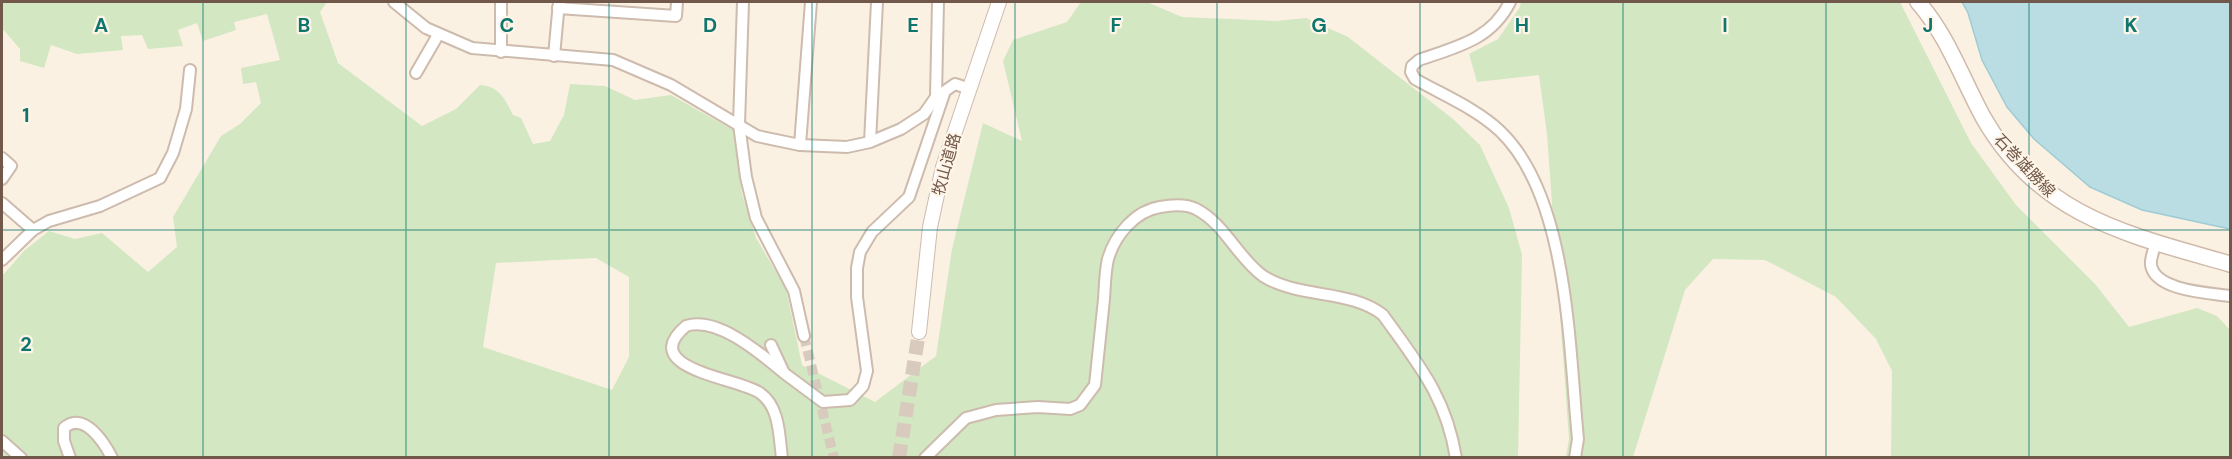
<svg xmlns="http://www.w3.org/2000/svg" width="2232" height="459" viewBox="0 0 2232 459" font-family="'DM Sans','Noto Sans JP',sans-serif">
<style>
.green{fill:#d2e7c2;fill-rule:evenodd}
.water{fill:#b9dde3;stroke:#9fccd4;stroke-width:1.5}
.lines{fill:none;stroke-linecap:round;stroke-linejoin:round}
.minor-tunnel{stroke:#d8cbbd;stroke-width:10;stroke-dasharray:10 5;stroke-linecap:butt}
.tertiary-tunnel{stroke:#d8cbbd;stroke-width:14;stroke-dasharray:14 7;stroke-linecap:butt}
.minor-casing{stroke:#cdbbad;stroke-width:14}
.tertiary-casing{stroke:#cdbbad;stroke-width:16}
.secondary-casing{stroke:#d0baaa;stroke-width:18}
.minor{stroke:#fff;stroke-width:10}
.tertiary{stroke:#fff;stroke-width:14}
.secondary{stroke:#fff;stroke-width:15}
.grid{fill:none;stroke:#0f766e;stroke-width:1.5;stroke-opacity:0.55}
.labels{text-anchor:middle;stroke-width:4.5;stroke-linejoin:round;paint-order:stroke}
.street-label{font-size:16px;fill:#71584a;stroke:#fef5e8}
.grid-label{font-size:20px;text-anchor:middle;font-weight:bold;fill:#0f766e;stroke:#fef5e8;stroke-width:4.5;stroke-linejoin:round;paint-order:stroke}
</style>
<rect width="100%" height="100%" fill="#fbf1e3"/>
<!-- green -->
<g class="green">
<path d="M2 2H327L320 12 338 63 422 126 456 109 480 85C499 86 505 99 513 115L521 118 533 144 550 141 564 115 570 84 605 86 635 100 671 95 733 130 742 194 756 238 786 289 802 365 875 402 936 356 952 249 983 123 1022 141 1003 61 1013 40 1067 22 1081 2H1147L1182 17 1276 21 1306 18 1348 37 1453 119 1480 145 1509 208 1522 255 1518 458 2 457V276L25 250 49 231 75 239 102 233 148 272 177 247 173 217 221 136 240 124 261 103 256 82 243 84 241 68 280 60 267 14 234 22 236 30 203 41 197 23 178 30 183 46 148 49 142 35 121 36 123 50 77 54 51 45 44 68 20 61V49L2 28ZM596 258 629 277V357L612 390 483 347 496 263Z"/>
<path d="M1521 2H1900L1971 143 2016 205 2095 284 2129 327 2197 308 2217 316 2230 330V457H1891L1892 371 1876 339 1836 297 1765 260 1713 259 1685 290 1633 457H1566L1569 439 1547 134 1539 75 1477 82 1469 54 1498 39 1520 7Z"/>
</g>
<!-- water -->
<path class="water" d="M1962 2H2230V229L2142 210 2090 187 2034 139 2007 107 1982 60 1968 13Z"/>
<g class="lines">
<!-- minor-tunnel -->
<path class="minor-tunnel" d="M804 336 834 458"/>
<!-- tertiary-tunnel -->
<path class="tertiary-tunnel" d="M899 458 919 332"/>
<!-- minor casing -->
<g class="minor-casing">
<g id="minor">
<path d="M394 2 426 28 472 48 613 60 671 85 757 136 800 145 847 147 870 142 901 129 924 114 936 97 938 2"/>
<path d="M743 2 739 124 746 177 756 218 794 291 804 336"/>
<path d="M1510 2C1491 40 1456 47 1419 60L1412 66 1411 72 1415 79C1443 95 1477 109 1500 131 1569 197 1569 349 1578 439L1575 458"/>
<path d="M558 8 676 16 677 2"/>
<path d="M501 52V2"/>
<path d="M554 56 559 2"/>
<path d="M416 73 438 35"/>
<path d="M870 142 877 2"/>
<path d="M800 145 811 2"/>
<path d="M2 158 11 166 2 179"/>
<path d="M2 203 33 230"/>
<path d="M2156 243C2154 250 2150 258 2151 265 2155 291 2210 293 2230 296"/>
<path d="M2 260 33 230 49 221 100 206 160 178 173 153 186 109 190 70"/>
<path d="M771 345 784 373 823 402 850 400 863 386 867 371 857 297V268L860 252 872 232 909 197 945 91 955 84 970 89"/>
<path d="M2 441 21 458"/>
<path d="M70 458 64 441V428C83 410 104 442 112 458"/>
<path d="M782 458C779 436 780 407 760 393 739 378 635 369 686 326 717 316 760 353 783 372"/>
<path d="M925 458 966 418 996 410 1038 407 1070 409 1080 405 1095 385C1098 357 1101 328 1104 299 1105 286 1105 271 1108 259 1115 235 1135 211 1160 207 1171 205 1186 204 1196 209 1225 224 1237 257 1263 276 1299 299 1351 289 1383 315 1418 364 1446 396 1456 458"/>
</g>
</g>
<!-- tertiary casing -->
<g class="tertiary-casing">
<path id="tertiary" d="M919 332 930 227 943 167 999 2"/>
</g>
<!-- secondary casing -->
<g class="secondary-casing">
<path id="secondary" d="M1918 2C1947 35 1962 78 1983 117 2040 217 2129 235 2230 264"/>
</g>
<!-- minor -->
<use href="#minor" class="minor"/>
<!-- tertiary -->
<use href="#tertiary" class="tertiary"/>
<!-- secondary -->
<use href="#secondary" class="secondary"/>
</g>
<!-- grid -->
<path class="grid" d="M203 2V458M406 2V458M609 2V458M812 2V458M1015 2V458M1217 2V458M1420 2V458M1623 2V458M1826 2V458M2029 2V458M2 230H2230"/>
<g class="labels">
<!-- street labels -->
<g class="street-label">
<text transform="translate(946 164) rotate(-74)" y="6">牧山道路</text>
<text transform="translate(2025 165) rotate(46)" y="6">石巻雄勝線</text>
</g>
</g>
<g class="grid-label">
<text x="101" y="32">A</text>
<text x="304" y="32">B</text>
<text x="507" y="32">C</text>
<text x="710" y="32">D</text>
<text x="913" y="32">E</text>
<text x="1116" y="32">F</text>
<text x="1319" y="32">G</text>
<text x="1522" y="32">H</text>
<text x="1725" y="32">I</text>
<text x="1928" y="32">J</text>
<text x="2131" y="32">K</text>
<text x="26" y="122">1</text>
<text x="26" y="351">2</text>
</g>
<!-- border -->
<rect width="2232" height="459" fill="none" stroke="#71584a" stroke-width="6"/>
</svg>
